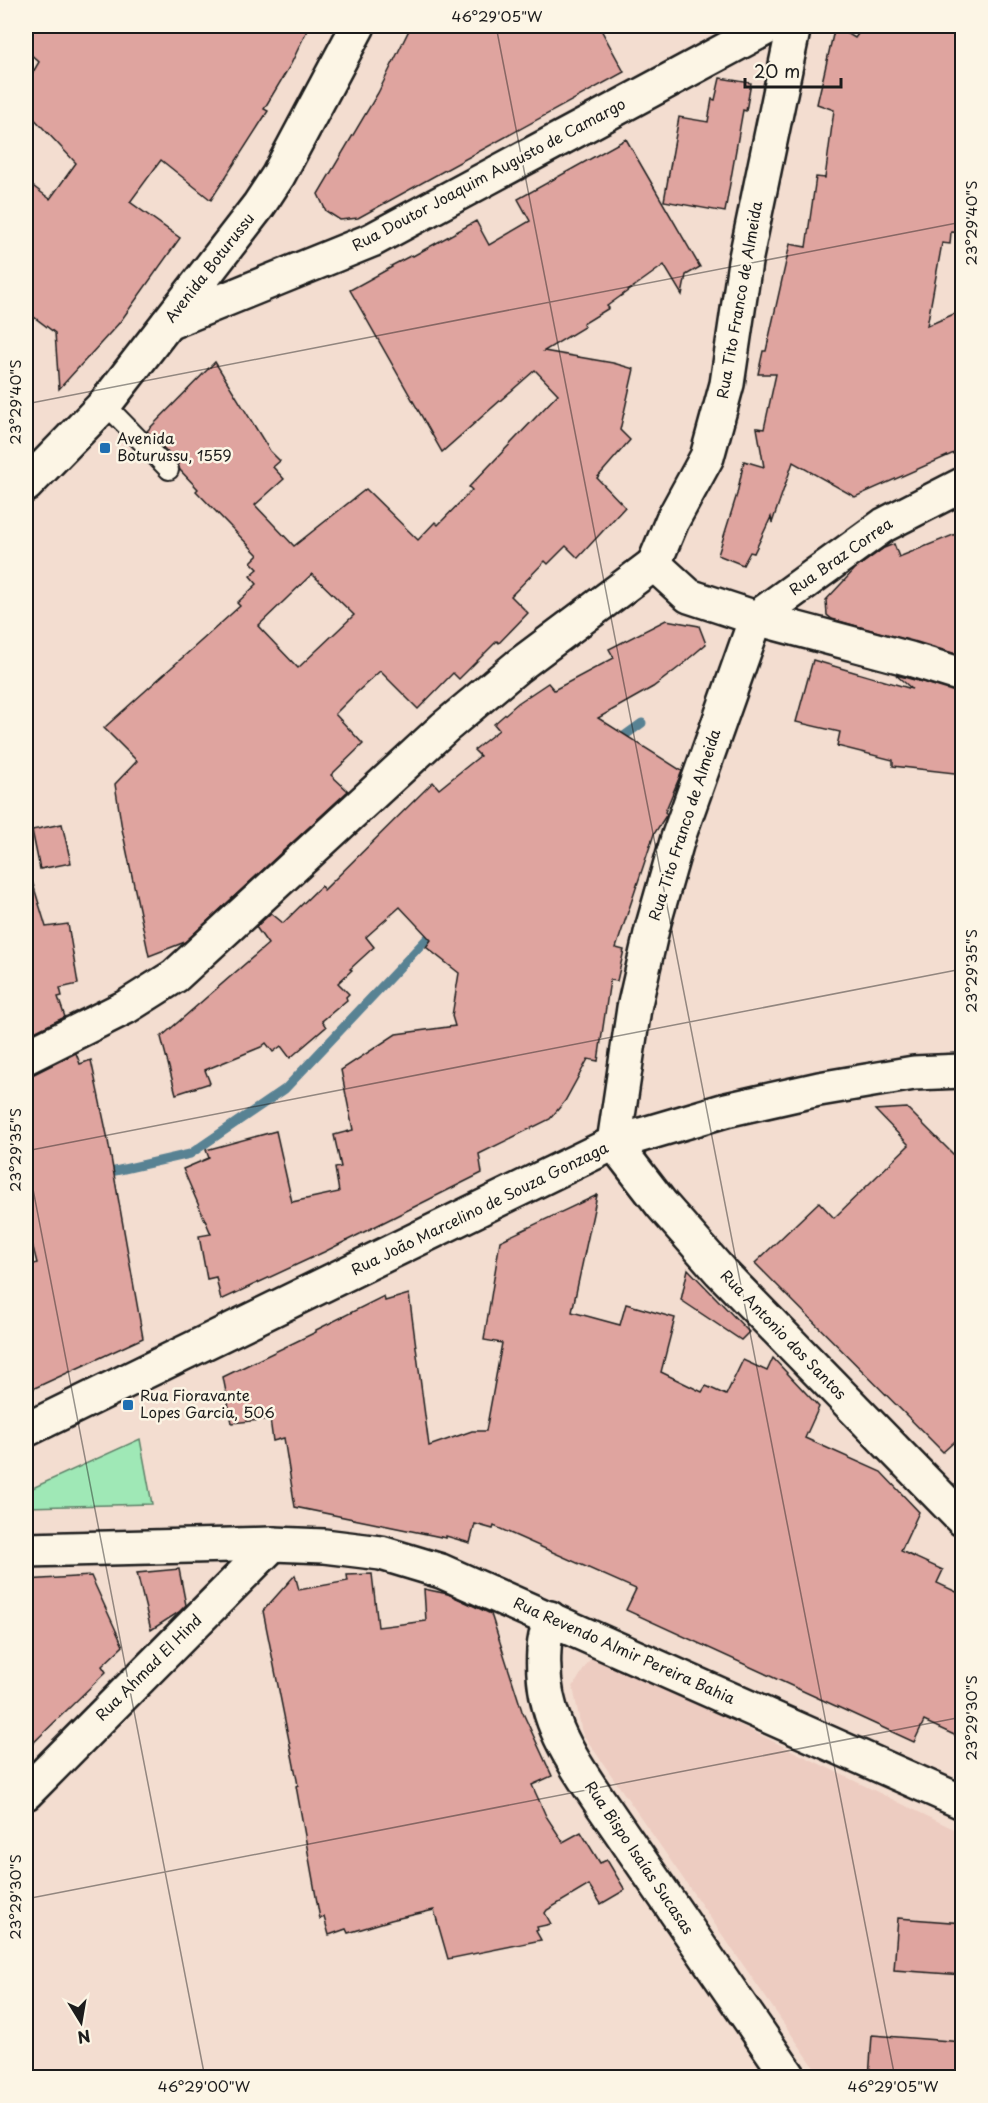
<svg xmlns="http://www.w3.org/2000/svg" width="988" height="2103" viewBox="0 0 988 2103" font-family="'Playpen Sans',sans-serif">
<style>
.built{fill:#edccc1}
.green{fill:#9fe8b6;stroke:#5e8269;stroke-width:1.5}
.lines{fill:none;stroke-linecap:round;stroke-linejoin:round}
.stream{stroke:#598293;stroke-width:9}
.building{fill:#dfa49f;stroke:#1c1c1c;stroke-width:1.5;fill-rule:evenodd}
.service-casing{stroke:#1c1c1c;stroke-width:22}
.minor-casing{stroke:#1c1c1c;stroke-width:38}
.secondary-casing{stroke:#1c1c1c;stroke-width:38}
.service{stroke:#fcf5e5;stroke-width:18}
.minor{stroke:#fcf5e5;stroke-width:33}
.secondary{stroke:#fcf5e5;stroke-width:33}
.ticks{fill:none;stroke:#1c1c1c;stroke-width:1.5;stroke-opacity:0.45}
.poi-dot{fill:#1f6fb2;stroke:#fcf5e5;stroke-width:2}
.labels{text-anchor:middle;stroke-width:5;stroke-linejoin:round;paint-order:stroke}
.street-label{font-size:15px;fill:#1c1c1c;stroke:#fcf5e5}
.poi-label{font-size:15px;fill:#1c1c1c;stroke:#fcf5e5;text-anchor:start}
.neatline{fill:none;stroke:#1c1c1c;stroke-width:2}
.ticks-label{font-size:15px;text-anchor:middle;fill:#1c1c1c}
</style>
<rect width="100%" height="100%" fill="#f3ddd0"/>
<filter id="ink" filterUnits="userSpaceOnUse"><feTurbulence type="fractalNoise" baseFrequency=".0167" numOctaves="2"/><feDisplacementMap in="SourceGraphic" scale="12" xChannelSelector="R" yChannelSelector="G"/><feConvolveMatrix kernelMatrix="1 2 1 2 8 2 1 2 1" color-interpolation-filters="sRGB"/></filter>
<g filter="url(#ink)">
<!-- built -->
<path class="built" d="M593 1654 962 1833V2077H821L582 1733 573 1687Z"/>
<!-- green -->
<path class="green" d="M140 1439 152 1504 26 1507V1491Z"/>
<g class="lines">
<!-- stream -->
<g class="stream">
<path d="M617 741 642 723"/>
<path d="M102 1174 190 1154 285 1089 435 930"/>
</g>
</g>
<!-- building -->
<g class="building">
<path d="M32 26H309L291 64 264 109 268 111 211 200 161 160 130 202 180 238 120 322 59 389 55 333 30 314 26 289V181L50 199 76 163 26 110V84L39 62 26 50V33Z"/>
<path d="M411 26H599L624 72 358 218 340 220 326 211 318 194 378 93Z"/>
<path d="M835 26 855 38 864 26H963V233L951 232 950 244 942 243 927 326 963 310V449L855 497 793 462 772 523 771 517 754 553 750 552 743 565 718 555 737 494 744 461 764 467 757 428 764 429 776 374H758L763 351H766L790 244 806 247 816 177 825 178 834 110 817 104Z"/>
<path d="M720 78 751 83 746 111 743 110 725 212 664 201 679 117 708 122 712 99 715 100Z"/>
<path d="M626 139 700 267 686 275 682 295 664 265 607 306 609 308 583 324 584 327 544 351 613 363 634 369 620 430 630 440 597 478 625 507 578 558 566 546 548 564 545 561 511 596 528 613 499 643 497 641 459 679 453 673 418 709 380 671 356 693 335 714 363 744 331 775 348 791 185 942 149 956 122 829 115 784 137 761 104 728 240 606 237 603 257 584 250 576 258 569 251 562 258 555 196 491 198 489 180 470 177 462 147 431 215 362 270 451 280 461 273 467 284 479 255 505 294 546 366 489 418 540 435 522 438 525 472 490 469 487 558 394 535 370 442 452 350 290 392 267 391 266 412 255 413 256 476 221 489 245 530 221 518 199ZM312 574 354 615 298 668 258 626Z"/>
<path d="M963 531V656L832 619 827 615 826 600 855 569 884 548 894 544 899 557Z"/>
<path d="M666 620 699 626 706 644 686 661V662L653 687 598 718 682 771 665 812 667 814 654 834 616 948 624 950 617 981 610 980 598 1061 588 1059 565 1101 550 1119 479 1154 482 1173 324 1252 221 1300 216 1277 207 1279 199 1236 211 1234 183 1169 209 1158 206 1150 276 1131 292 1202 339 1192 335 1168 341 1167 334 1135 353 1130 341 1070 396 1034 455 1026 452 1016 459 973 426 947 431 940 400 907 366 937 374 947 350 969 352 970 338 983 349 994 346 997 347 1000 322 1021 326 1027 290 1058 281 1046 273 1052 266 1043 261 1047 205 1070 210 1083 176 1094 161 1037 268 944 256 927 271 913 283 923 321 886 324 890 433 782 439 789 480 756 474 750 499 730 494 724 518 703 548 683 554 690 614 658 609 649Z"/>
<path d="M813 660 912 689 896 675 963 693V774L893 766V760L837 746 840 732 796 722Z"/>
<path d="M62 824 71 863 40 869 32 830Z"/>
<path d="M32 881 46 927 68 924 78 984 60 988 62 996 58 997 65 1017 26 1036V882Z"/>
<path d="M76 1053 80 1064 91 1060 107 1135 143 1338 26 1392V1267L37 1263 26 1220V1076L34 1074Z"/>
<path d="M907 1108 963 1164V1434L943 1452 755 1263 819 1202 834 1218 909 1145 875 1110Z"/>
<path d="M597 1195 572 1312 620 1325 626 1304 675 1318 661 1372 702 1392 706 1386 726 1395 743 1360 767 1371 773 1358 819 1407 805 1438 881 1472 919 1512 901 1551 943 1570 937 1583 963 1595V1739L924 1721 914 1742 864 1719 626 1610 636 1589 494 1526 493 1529 475 1524 470 1543 446 1536V1538L295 1507 284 1438 273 1441 270 1419 232 1423 223 1377 316 1332V1330L384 1296 385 1301 409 1294 429 1446 472 1431H486L502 1343 484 1340 500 1241Z"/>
<path d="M688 1269 749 1332 741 1340 681 1300Z"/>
<path d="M179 1569 186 1605 179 1612 151 1630 137 1573Z"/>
<path d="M372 1574 378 1627 426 1621 424 1589 448 1594 491 1614 522 1711 552 1776 532 1785 546 1816 563 1842 581 1832 600 1863 607 1860 625 1890 601 1904 589 1885 547 1910 545 1913 551 1924 537 1927 538 1930 536 1931 541 1940 448 1959 434 1910 391 1920 348 1933 346 1929 329 1935 324 1917 320 1919 296 1786 298 1785 263 1611 295 1575 299 1590 348 1581 347 1575Z"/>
<path d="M91 1576 123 1646 102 1666 106 1672 26 1750V1580Z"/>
<path d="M898 1918 963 1923V1975L894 1970Z"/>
<path d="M872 2035 963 2042V2078H869Z"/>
</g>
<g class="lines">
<!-- service casing -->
<g class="service-casing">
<path id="service" d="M105 404 169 470"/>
</g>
<!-- minor casing -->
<g class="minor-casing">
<g id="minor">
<path d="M168 323 372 240 770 26"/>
<path d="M654 564 672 521 707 457 727 384 745 262 794 26"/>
<path d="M654 564 689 596 756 618 910 659 962 675"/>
<path d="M26 1057 126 1007 175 976 445 727 518 666 654 564"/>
<path d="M614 1143 634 1008 652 929 678 838 756 618 884 525 962 485"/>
<path d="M614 1143 662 1205 720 1271 962 1519"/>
<path d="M26 1430 614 1143 726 1110 819 1089 914 1073 962 1071"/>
<path d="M26 1550 273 1544 324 1546 381 1553 441 1571 962 1802"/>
<path d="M550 1618C548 1629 544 1640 544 1650 540 1712 565 1750 598 1799L790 2078"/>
<path d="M26 1793 273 1544"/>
</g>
</g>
<!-- secondary casing -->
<g class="secondary-casing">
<path id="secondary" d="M26 485 105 404 259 205 278 176 358 26"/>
</g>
<!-- service -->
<use href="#service" class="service"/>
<!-- minor -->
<use href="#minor" class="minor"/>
<!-- secondary -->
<use href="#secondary" class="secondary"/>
</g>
</g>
<!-- ticks -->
<path class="ticks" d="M496 26 895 2078M26 404 962 222M26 1151 962 969M26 1153 205 2078M26 1899 962 1717"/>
<!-- markers -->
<g class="poi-dot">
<rect x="99" y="442" width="12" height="12" rx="3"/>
<rect x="122" y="1399" width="12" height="12" rx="3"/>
</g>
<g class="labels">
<!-- street labels -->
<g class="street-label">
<text transform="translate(489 175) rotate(-28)" y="5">Rua Doutor Joaquim Augusto de Camargo</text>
<text transform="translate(210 268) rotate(-52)" y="5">Avenida Boturussu</text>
<text transform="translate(740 300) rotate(-80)" y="5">Rua Tito Franco de Almeida</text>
<text transform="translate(841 557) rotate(-35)" y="5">Rua Braz Correa</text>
<text transform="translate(685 825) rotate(-72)" y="5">Rua Tito Franco de Almeida</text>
<text transform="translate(480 1209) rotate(-26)" y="5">Rua João Marcelino de Souza Gonzaga</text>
<text transform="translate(783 1335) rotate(46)" y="5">Rua Antonio dos Santos</text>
<text transform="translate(624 1651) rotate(24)" y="5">Rua Revendo Almir Pereira Bahia</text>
<text transform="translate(149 1668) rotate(-45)" y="5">Rua Ahmad El Hind</text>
<text transform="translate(639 1858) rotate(56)" y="5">Rua Bispo Isaías Sucasas</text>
</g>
<!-- poi labels -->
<g class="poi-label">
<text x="117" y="444">Avenida<tspan x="117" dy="17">Boturussu, 1559</tspan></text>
<text x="140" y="1401">Rua Fioravante<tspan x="140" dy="17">Lopes Garcia, 506</tspan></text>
</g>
</g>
<!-- margin -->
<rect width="988" height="2103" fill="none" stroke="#fcf5e5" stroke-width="66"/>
<!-- north arrow -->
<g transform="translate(81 2022) rotate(169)" stroke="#fcf5e5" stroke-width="4.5" paint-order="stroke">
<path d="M0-4.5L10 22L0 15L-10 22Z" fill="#1c1c1c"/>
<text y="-9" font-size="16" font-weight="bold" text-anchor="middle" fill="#1c1c1c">N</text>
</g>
<!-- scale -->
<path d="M745 78v9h96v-9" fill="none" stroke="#1c1c1c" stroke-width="3"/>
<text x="754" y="78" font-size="18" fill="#1c1c1c" stroke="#fcf5e5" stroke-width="4.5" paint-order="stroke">20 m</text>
<rect x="33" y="33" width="922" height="2037" class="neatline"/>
<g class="ticks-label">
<text x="497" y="22">46°29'05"W</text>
<text transform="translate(972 223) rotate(-90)" y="5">23°29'40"S</text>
<text transform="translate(16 402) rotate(-90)" y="5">23°29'40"S</text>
<text transform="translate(972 971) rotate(-90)" y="5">23°29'35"S</text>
<text transform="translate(16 1150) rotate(-90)" y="5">23°29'35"S</text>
<text transform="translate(972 1718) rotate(-90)" y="5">23°29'30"S</text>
<text transform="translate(16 1897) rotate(-90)" y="5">23°29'30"S</text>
<text x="204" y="2092">46°29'00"W</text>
<text x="893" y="2092">46°29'05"W</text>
</g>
</svg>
